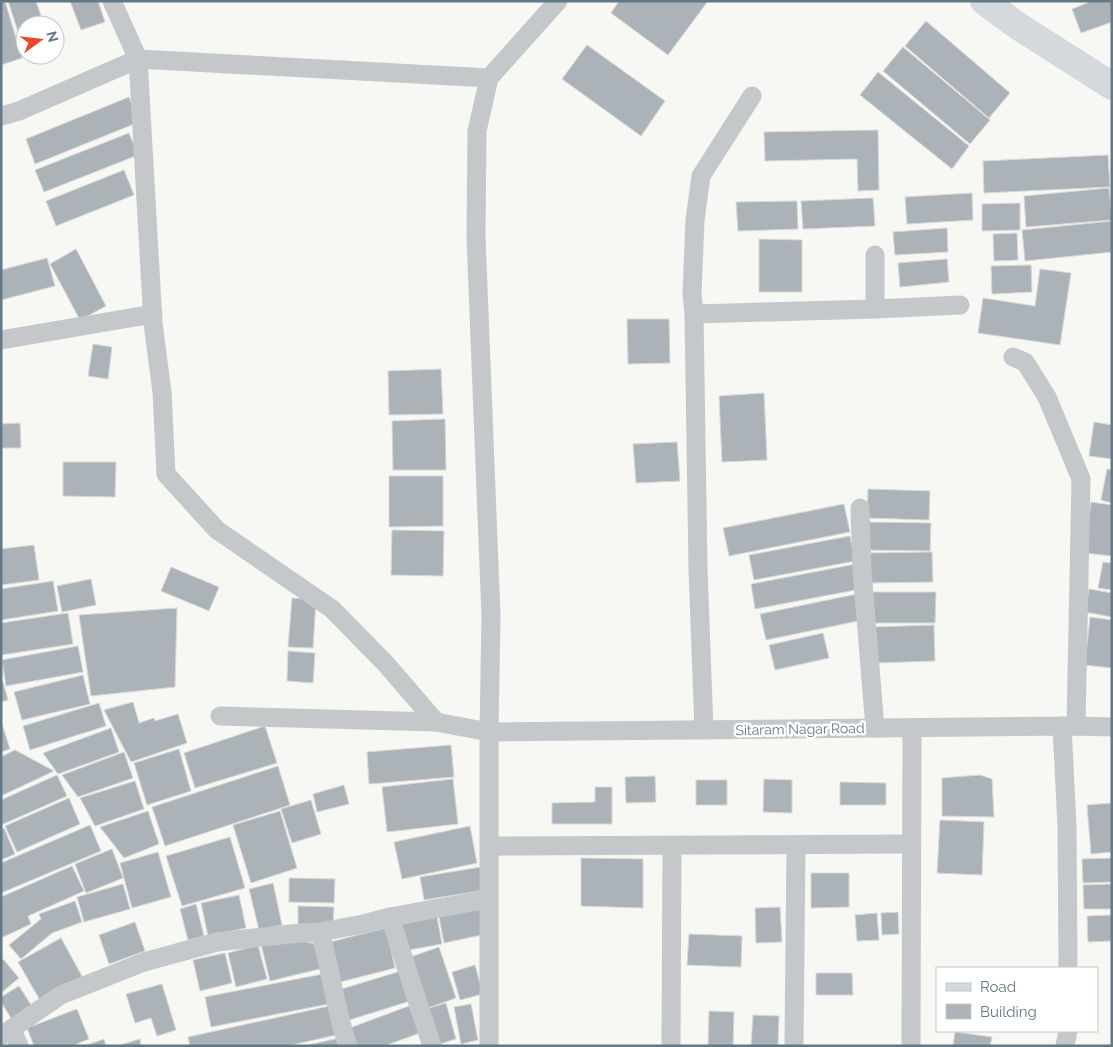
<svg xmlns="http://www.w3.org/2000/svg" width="1113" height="1047" viewBox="0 0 1113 1047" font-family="Raleway,sans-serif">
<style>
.building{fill:#abb3b9;stroke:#d8d8d6}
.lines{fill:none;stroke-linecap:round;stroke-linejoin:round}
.street{stroke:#c4c8cb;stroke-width:19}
.secondary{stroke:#d4d9dd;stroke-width:28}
.labels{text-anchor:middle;stroke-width:5;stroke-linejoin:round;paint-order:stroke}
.street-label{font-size:14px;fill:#657885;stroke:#fff}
</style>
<rect width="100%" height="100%" fill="#f7f7f3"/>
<!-- building -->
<g class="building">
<path d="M1 1H5L22 58 1 65Z"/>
<path d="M8 1H36L44 25H25V46L23 47Z"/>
<path d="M70 1H98L105 22 81 30Z"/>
<path d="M619 1H708L668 55 611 13Z"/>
<path d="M1092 1H1112V22L1081 33 1072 9Z"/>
<path d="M926 21 1010 93 989 118 905 46Z"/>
<path d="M587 45 665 101 641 136 562 79Z"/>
<path d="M903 47 990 120 970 144 883 71Z"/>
<path d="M878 72 969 146 952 169 860 95Z"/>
<path d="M129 97 139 122 35 164 26 139Z"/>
<path d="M878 130 879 190 858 191 857 159 765 161 764 132Z"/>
<path d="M129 133 138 155 44 192 35 170Z"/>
<path d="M1108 155 1110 187 984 193 983 161Z"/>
<path d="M124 170 134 195 56 226 46 201Z"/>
<path d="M1109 188 1112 220 1026 227 1024 196Z"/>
<path d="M972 193 973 220 907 224 905 197Z"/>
<path d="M873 198 875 226 803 229 801 201Z"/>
<path d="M797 201 798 229 738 231 736 202Z"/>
<path d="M1020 203V230L982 231V204Z"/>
<path d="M1112 221V252L1025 261 1022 230Z"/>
<path d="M947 228 948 252 895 255 893 232Z"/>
<path d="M1017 233 1018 260 994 261 993 234Z"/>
<path d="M759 239 802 240V292H759Z"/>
<path d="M76 249 106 306 80 320 50 264Z"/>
<path d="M47 258 55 286 1 300V270Z"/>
<path d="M947 259 949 282 900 287 898 263Z"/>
<path d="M1031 265 1032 292 992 294 991 266Z"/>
<path d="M1040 269 1071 273 1060 345 978 333 983 298 1035 306Z"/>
<path d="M627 319H669L670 363 628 364Z"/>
<path d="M93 344 112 347 108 379 88 376Z"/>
<path d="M441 369 443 414 389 415 388 371Z"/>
<path d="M764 393 767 460 722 462 719 396Z"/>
<path d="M445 419 446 470H393L392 421Z"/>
<path d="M1094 422 1112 425V459L1089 456Z"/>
<path d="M20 423 21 448H1V424Z"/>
<path d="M677 442 680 481 636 483 633 444Z"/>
<path d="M63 462H116L115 497 63 496Z"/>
<path d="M1107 469 1112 470V503L1101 500Z"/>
<path d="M389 476H443V526L389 527Z"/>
<path d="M868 489 930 491 929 520 867 518Z"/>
<path d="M1091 502 1112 505V556L1085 553Z"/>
<path d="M844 504 850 532 729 556 723 528Z"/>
<path d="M866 522 931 523 930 551 866 550Z"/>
<path d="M392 530 444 531 443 576 391 575Z"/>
<path d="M850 536 855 561 754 580 749 555Z"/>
<path d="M34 545 39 580 1 585V549Z"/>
<path d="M932 552 933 582 868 583 867 553Z"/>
<path d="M1103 562 1112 563V590L1098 588Z"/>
<path d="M856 564 861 589 755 609 751 584Z"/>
<path d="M171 567 219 587 209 611 161 591Z"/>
<path d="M91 579 96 605 62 612 57 586Z"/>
<path d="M53 581 58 611 1 620V589Z"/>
<path d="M1089 589 1112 593V617L1085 612Z"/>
<path d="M872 592H936L935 623H872Z"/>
<path d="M857 594 863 620 766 640 760 614Z"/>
<path d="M292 598 316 600 313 648 288 647Z"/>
<path d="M177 608 175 687 91 696 79 615Z"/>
<path d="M68 613 73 644 1 655V623Z"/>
<path d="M1090 617 1112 620V668L1085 665Z"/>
<path d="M934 625 935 661 874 663 873 627Z"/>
<path d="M823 633 829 658 775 670 769 645Z"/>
<path d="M78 646 83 672 6 686 2 660Z"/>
<path d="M288 651 315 653 313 683 287 681Z"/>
<path d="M83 675 90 704 22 720 14 692Z"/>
<path d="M3 682 8 700 1 702V683Z"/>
<path d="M133 702 139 723 154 718 155 721 178 714 187 743 131 762 104 710Z"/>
<path d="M99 703 106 726 30 750 23 726Z"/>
<path d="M1 721 10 749 1 752Z"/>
<path d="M265 726 277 763 195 788 184 753Z"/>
<path d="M111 728 119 752 58 774 43 753Z"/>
<path d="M451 745 454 777 369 784 367 752Z"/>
<path d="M179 749 191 791 147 805 134 763Z"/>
<path d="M15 750 54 771 1 796V757Z"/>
<path d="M124 752 133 778 78 797 62 775Z"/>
<path d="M278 766 290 805 165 846 152 807Z"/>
<path d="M57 775 67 796 1 825V800Z"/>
<path d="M980 775 992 779 994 817 942 816V778Z"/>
<path d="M655 776 656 802 626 803 625 777Z"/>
<path d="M453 779 458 824 387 832 382 787Z"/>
<path d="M764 779 792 780V813L763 812Z"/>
<rect x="696" y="780" width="31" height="25"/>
<path d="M135 781 144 809 95 826 80 798Z"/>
<path d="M840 782 886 783V805H840Z"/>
<path d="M344 785 349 804 317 812 313 794Z"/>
<path d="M595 787H612V824H552V803L595 802Z"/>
<path d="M69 798 80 824 17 852 5 826Z"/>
<path d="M311 800 321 834 292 843 281 809Z"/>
<path d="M1112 803V852L1091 854 1087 805Z"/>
<path d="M148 811 159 844 124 858 100 827Z"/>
<path d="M280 811 297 868 251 883 233 825Z"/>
<path d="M940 820 984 822 982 875 937 873Z"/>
<path d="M90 825 101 851 1 893V863Z"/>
<path d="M470 826 477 863 402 879 394 842Z"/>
<path d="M4 828 15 854 1 860V829Z"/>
<path d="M230 837 245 888 182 906 166 856Z"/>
<path d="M112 849 123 878 86 893 75 864Z"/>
<path d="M158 852 171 897 132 908 120 863Z"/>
<path d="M581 858 643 859V908L581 906Z"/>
<path d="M1112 858V882L1083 883 1082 859Z"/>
<path d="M72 866 84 891 28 916 31 924 1 938V897Z"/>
<path d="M481 867 485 890 424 900 420 877Z"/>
<path d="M811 873H849V907L811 908Z"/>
<path d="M289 878 335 879 334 903 289 902Z"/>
<path d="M273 883 282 925 259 930 249 889Z"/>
<path d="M123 884 130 909 84 922 77 897Z"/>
<path d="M1112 884V909H1084L1083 885Z"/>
<path d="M239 895 246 928 208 936 201 903Z"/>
<path d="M75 901 82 922 52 933 21 959 9 945 41 919 39 914Z"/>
<path d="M196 904 204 936 188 940 180 909Z"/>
<path d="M298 906 334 907 333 925 298 924Z"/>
<path d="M780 907 782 942 756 943 755 908Z"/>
<path d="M481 909 486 934 444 943 439 917Z"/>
<path d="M898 912 899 934 882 935 881 913Z"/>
<path d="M877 913 879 940 857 941 855 915Z"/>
<path d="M1112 915V941L1088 942 1087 916Z"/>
<path d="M437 917 442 944 403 951 398 925Z"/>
<path d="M135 922 145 951 109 964 99 935Z"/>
<path d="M386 928 395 968 336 983 326 943Z"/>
<path d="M689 934 742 936 741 967 687 965Z"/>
<path d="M61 938 83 978 41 1002 18 962Z"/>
<path d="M300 941 322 945 328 967 270 981 261 944Z"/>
<path d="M258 945 267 979 236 987 228 953Z"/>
<path d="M439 947 456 998 422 1010 405 959Z"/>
<path d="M225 953 232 983 200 991 193 960Z"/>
<path d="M3 959 19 978 1 993V961Z"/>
<path d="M475 965 483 994 460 1000 452 972Z"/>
<path d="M401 971 410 1001 343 1022 335 991Z"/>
<path d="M328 973 334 1003 211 1027 205 997Z"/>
<path d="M816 973H852L853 995H816Z"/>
<path d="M162 984 176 1030 157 1036 151 1018 135 1023 126 994Z"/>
<path d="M19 986 33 1008 13 1021 1 1002V997Z"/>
<path d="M446 1003 456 1039 433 1046 422 1010Z"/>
<path d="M471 1004 478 1040 461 1044 454 1007Z"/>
<path d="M334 1005 341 1034 287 1046H190L188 1037Z"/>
<path d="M409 1006 420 1033 384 1046H353L347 1029Z"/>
<path d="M77 1009 89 1039 72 1046H34L27 1028Z"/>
<path d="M709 1011 734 1012 733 1046H708Z"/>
<path d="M753 1015 779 1016 778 1046H751Z"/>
<path d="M955 1032 992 1037 990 1046H953Z"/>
<path d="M344 1037 346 1046H303Z"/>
<path d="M104 1039 106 1046H84Z"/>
<path d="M140 1039 141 1046H117Z"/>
</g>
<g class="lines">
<!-- street -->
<g class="street">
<path d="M112 1 138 59 153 323 162 392 166 474 217 530 332 609 386 664 436 722"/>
<path d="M1 116 19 111 138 59 489 78"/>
<path d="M875 309 960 305"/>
<path d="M694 314 875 309V255"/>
<path d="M1 340 153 314"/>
<path d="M1013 357 1025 362 1047 397 1081 479 1076 726"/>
<path d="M860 508 862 570 875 728"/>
<path d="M220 716 436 722 489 732 1076 726 1112 727"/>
<path d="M1062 726 1067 826 1068 968"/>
<path d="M704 730 698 569 694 314 692 294 695 220 701 176 752 96"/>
<path d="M490 846 911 844"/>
<path d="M390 917 432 1046"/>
<path d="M320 932C331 970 335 1009 348 1046"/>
<path d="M12 1029 19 1046"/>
<path d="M1 1036 61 995 144 962 217 942 290 934 320 932 363 924 390 917 488 899"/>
<path d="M489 1046V732L491 616 476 237 477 131 489 78 558 1"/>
<path d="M671 1046 672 845"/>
<path d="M794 1046 796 845"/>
<path d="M911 1046 912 728"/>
<path d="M1065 1046 1068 1031"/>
</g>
<!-- secondary -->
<path class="secondary" d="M984 1 1018 26 1112 86"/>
</g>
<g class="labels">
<!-- street labels -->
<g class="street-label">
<text transform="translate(800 729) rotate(-1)" y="5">Sitaram Nagar Road</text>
</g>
</g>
<!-- border -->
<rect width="1113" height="1047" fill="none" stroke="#657885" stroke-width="5"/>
<!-- legend -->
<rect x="936" y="967" width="162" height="65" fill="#ffffff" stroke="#c1c9ce"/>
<rect x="946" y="983" width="25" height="8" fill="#d4d9dd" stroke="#c1c9ce"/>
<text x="980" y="992" font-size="15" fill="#657885">Road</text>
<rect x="946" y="1004" width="25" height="15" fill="#abb3b9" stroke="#c1c9ce"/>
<text x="980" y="1017" font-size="15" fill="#657885">Building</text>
<!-- north arrow -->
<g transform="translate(40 40) rotate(75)"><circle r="24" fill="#ffffff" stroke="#c1c9ce"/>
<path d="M0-4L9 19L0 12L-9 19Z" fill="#e44b26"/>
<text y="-8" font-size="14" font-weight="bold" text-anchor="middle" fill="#657885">N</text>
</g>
</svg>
